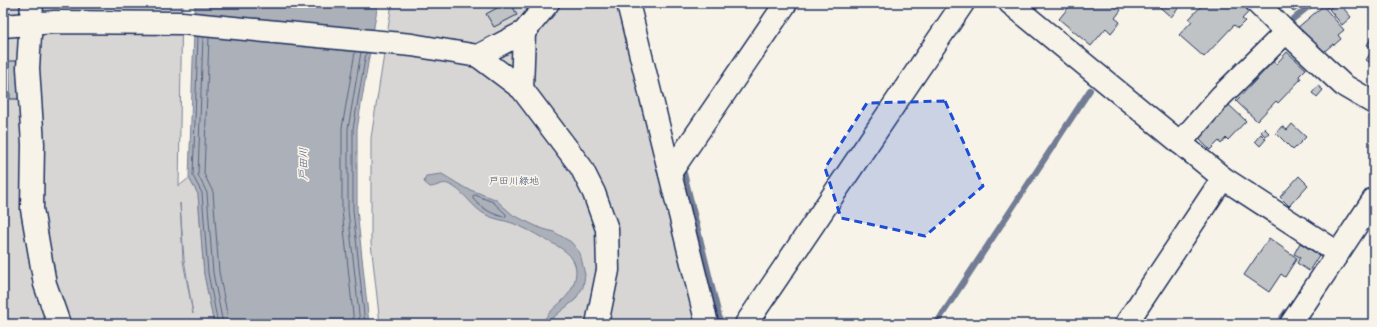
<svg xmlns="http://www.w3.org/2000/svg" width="1377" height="327" viewBox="0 0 1377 327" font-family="Delius,'Klee One',sans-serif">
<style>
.green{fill:#d7d6d4;stroke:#798299;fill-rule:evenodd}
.water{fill:#acb0b9;stroke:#727c95}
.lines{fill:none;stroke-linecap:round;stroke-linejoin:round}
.shore{stroke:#556382;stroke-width:1}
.stream{stroke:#727c95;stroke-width:6}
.building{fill:#c0c3c5;stroke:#1b2f5e}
.minor-casing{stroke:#1b2f5e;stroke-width:25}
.minor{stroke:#f7f3e8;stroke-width:22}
.marked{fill:#1d4ed8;fill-opacity:0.2;stroke:#1d4ed8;stroke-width:3;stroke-dasharray:8 5;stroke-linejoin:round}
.labels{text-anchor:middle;stroke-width:3.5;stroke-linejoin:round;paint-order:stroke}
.park-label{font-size:10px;fill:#415076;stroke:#f7f3e8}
.water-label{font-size:11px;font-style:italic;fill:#465679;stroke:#f7f3e8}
</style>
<rect width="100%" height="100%" fill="#f7f3e8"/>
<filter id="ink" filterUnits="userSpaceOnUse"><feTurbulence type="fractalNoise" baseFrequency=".025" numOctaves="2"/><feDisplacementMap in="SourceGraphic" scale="8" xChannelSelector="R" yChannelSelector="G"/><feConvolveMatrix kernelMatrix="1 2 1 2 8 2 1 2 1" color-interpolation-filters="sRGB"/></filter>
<g filter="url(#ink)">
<!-- green -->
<g class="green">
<path d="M3 3H182L179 186 189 178 198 194 204 274 214 324H3ZM180 203 184 259 193 314 183 261Z"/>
<path d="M392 3H618L696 324H380L371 243V138Z"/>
</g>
<!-- water -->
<g class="water">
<path d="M195 3H378L357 129V210L369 324H214L204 274 198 194 189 178Z"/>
<path d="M442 174 465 188 495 199 513 215 540 228 554 232 571 242 580 253 585 275 583 287 575 300 550 320 548 324H542C552 303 574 301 576 272 576 254 558 246 544 239 534 233 523 227 512 223 503 220 494 219 486 215 471 207 464 190 448 184 442 182 436 187 430 187L424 182 426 176Z"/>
</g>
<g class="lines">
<!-- shore -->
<g class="shore">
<path d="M198 37 193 176 202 193 208 273 218 324"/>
<path d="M203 37 198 175 207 193 213 273 223 324"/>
<path d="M209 38 204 174 213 192 219 272 229 324"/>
<path d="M475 195 493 202 506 214V216L504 217C491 214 482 208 473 199V196Z"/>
<path d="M354 324 342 210V128L355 52"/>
<path d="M360 324 348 210V129L361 52"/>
<path d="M365 324 353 210V129L366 53"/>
</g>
<!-- stream -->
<g class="stream">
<path d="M1292 20 1313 3"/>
<path d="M684 173 721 324"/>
<path d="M1368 195 1374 185"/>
<path d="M936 324 1090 90"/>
<path d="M1278 324 1286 312"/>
</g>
</g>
<!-- building -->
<g class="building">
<path d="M506 3H511L517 15 494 27 486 14Z"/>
<path d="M1072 3H1113L1121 10 1115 18 1120 22 1111 33 1106 28 1091 46 1059 19Z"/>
<path d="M1144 3H1152L1148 7Z"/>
<path d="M1155 3H1183L1171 17Z"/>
<path d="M1204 3H1253L1255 5 1242 19 1245 21 1238 28 1234 25 1204 57 1179 35 1192 21 1189 19Z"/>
<path d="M1287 3H1305L1294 12Z"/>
<path d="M1327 3H1333L1327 8 1325 5Z"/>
<path d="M1336 3H1339L1351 17 1342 25 1329 9Z"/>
<path d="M1323 6 1344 30 1338 35 1341 39 1334 45 1333 44 1319 56 1296 29Z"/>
<path d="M1374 33V65L1366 60 1373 49 1367 45Z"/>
<path d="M1287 52 1306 69 1299 76 1301 79 1278 103 1276 101 1257 121 1236 101 1269 66 1268 65 1272 61 1276 64Z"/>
<path d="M9 61H23L24 99H10Z"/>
<path d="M1318 86 1323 90 1317 97 1312 93Z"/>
<path d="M1229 105 1246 121 1228 140 1226 138 1221 144 1219 141 1210 150 1198 138Z"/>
<path d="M1292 124 1306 137 1293 150 1276 133 1282 126 1287 130Z"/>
<path d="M1264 128 1269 133 1265 136 1261 132Z"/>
<path d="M1261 134 1266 139 1260 146 1255 141Z"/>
<path d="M1299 176 1308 185 1289 206 1280 197Z"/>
<path d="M1269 238 1297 258 1285 277 1281 274 1269 292 1244 275Z"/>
<path d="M1300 243 1319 255 1309 271 1297 263 1300 257 1294 254Z"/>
</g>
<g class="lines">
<!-- minor casing -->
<g class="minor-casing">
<g id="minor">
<path d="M32 3 28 68 33 144 32 209 45 284 59 324"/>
<path d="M548 3 524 32 478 56 522 89 581 167 594 193 607 229 608 270 597 324"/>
<path d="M628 3 707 324"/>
<path d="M1010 3 1223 178 1338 253"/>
<path d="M1257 3 1286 32 1343 85 1374 103"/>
<path d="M3 26 55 22 182 23 412 45 478 56"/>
<path d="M522 89 524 32"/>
<path d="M1180 143 1221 96 1286 32"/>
<path d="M670 173 786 3"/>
<path d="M746 324 963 3"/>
<path d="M1126 324 1223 178"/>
<path d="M1291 324 1374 199"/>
</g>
</g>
<!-- minor -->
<use href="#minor" class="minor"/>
</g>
</g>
<!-- marked area -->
<path class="marked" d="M945 101 983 186 925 236 841 218 825 168 867 103Z"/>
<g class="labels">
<!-- park labels -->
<g class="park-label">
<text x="514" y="184">戸田川緑地</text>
</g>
<!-- water labels -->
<g class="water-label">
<text transform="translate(303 164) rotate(-89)" y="4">戸田川</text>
</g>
</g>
<!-- margin -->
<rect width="1377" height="327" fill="none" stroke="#f7f3e8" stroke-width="16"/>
<rect x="8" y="8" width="1361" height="311" fill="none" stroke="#1b2f5e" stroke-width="1.5" filter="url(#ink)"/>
</svg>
